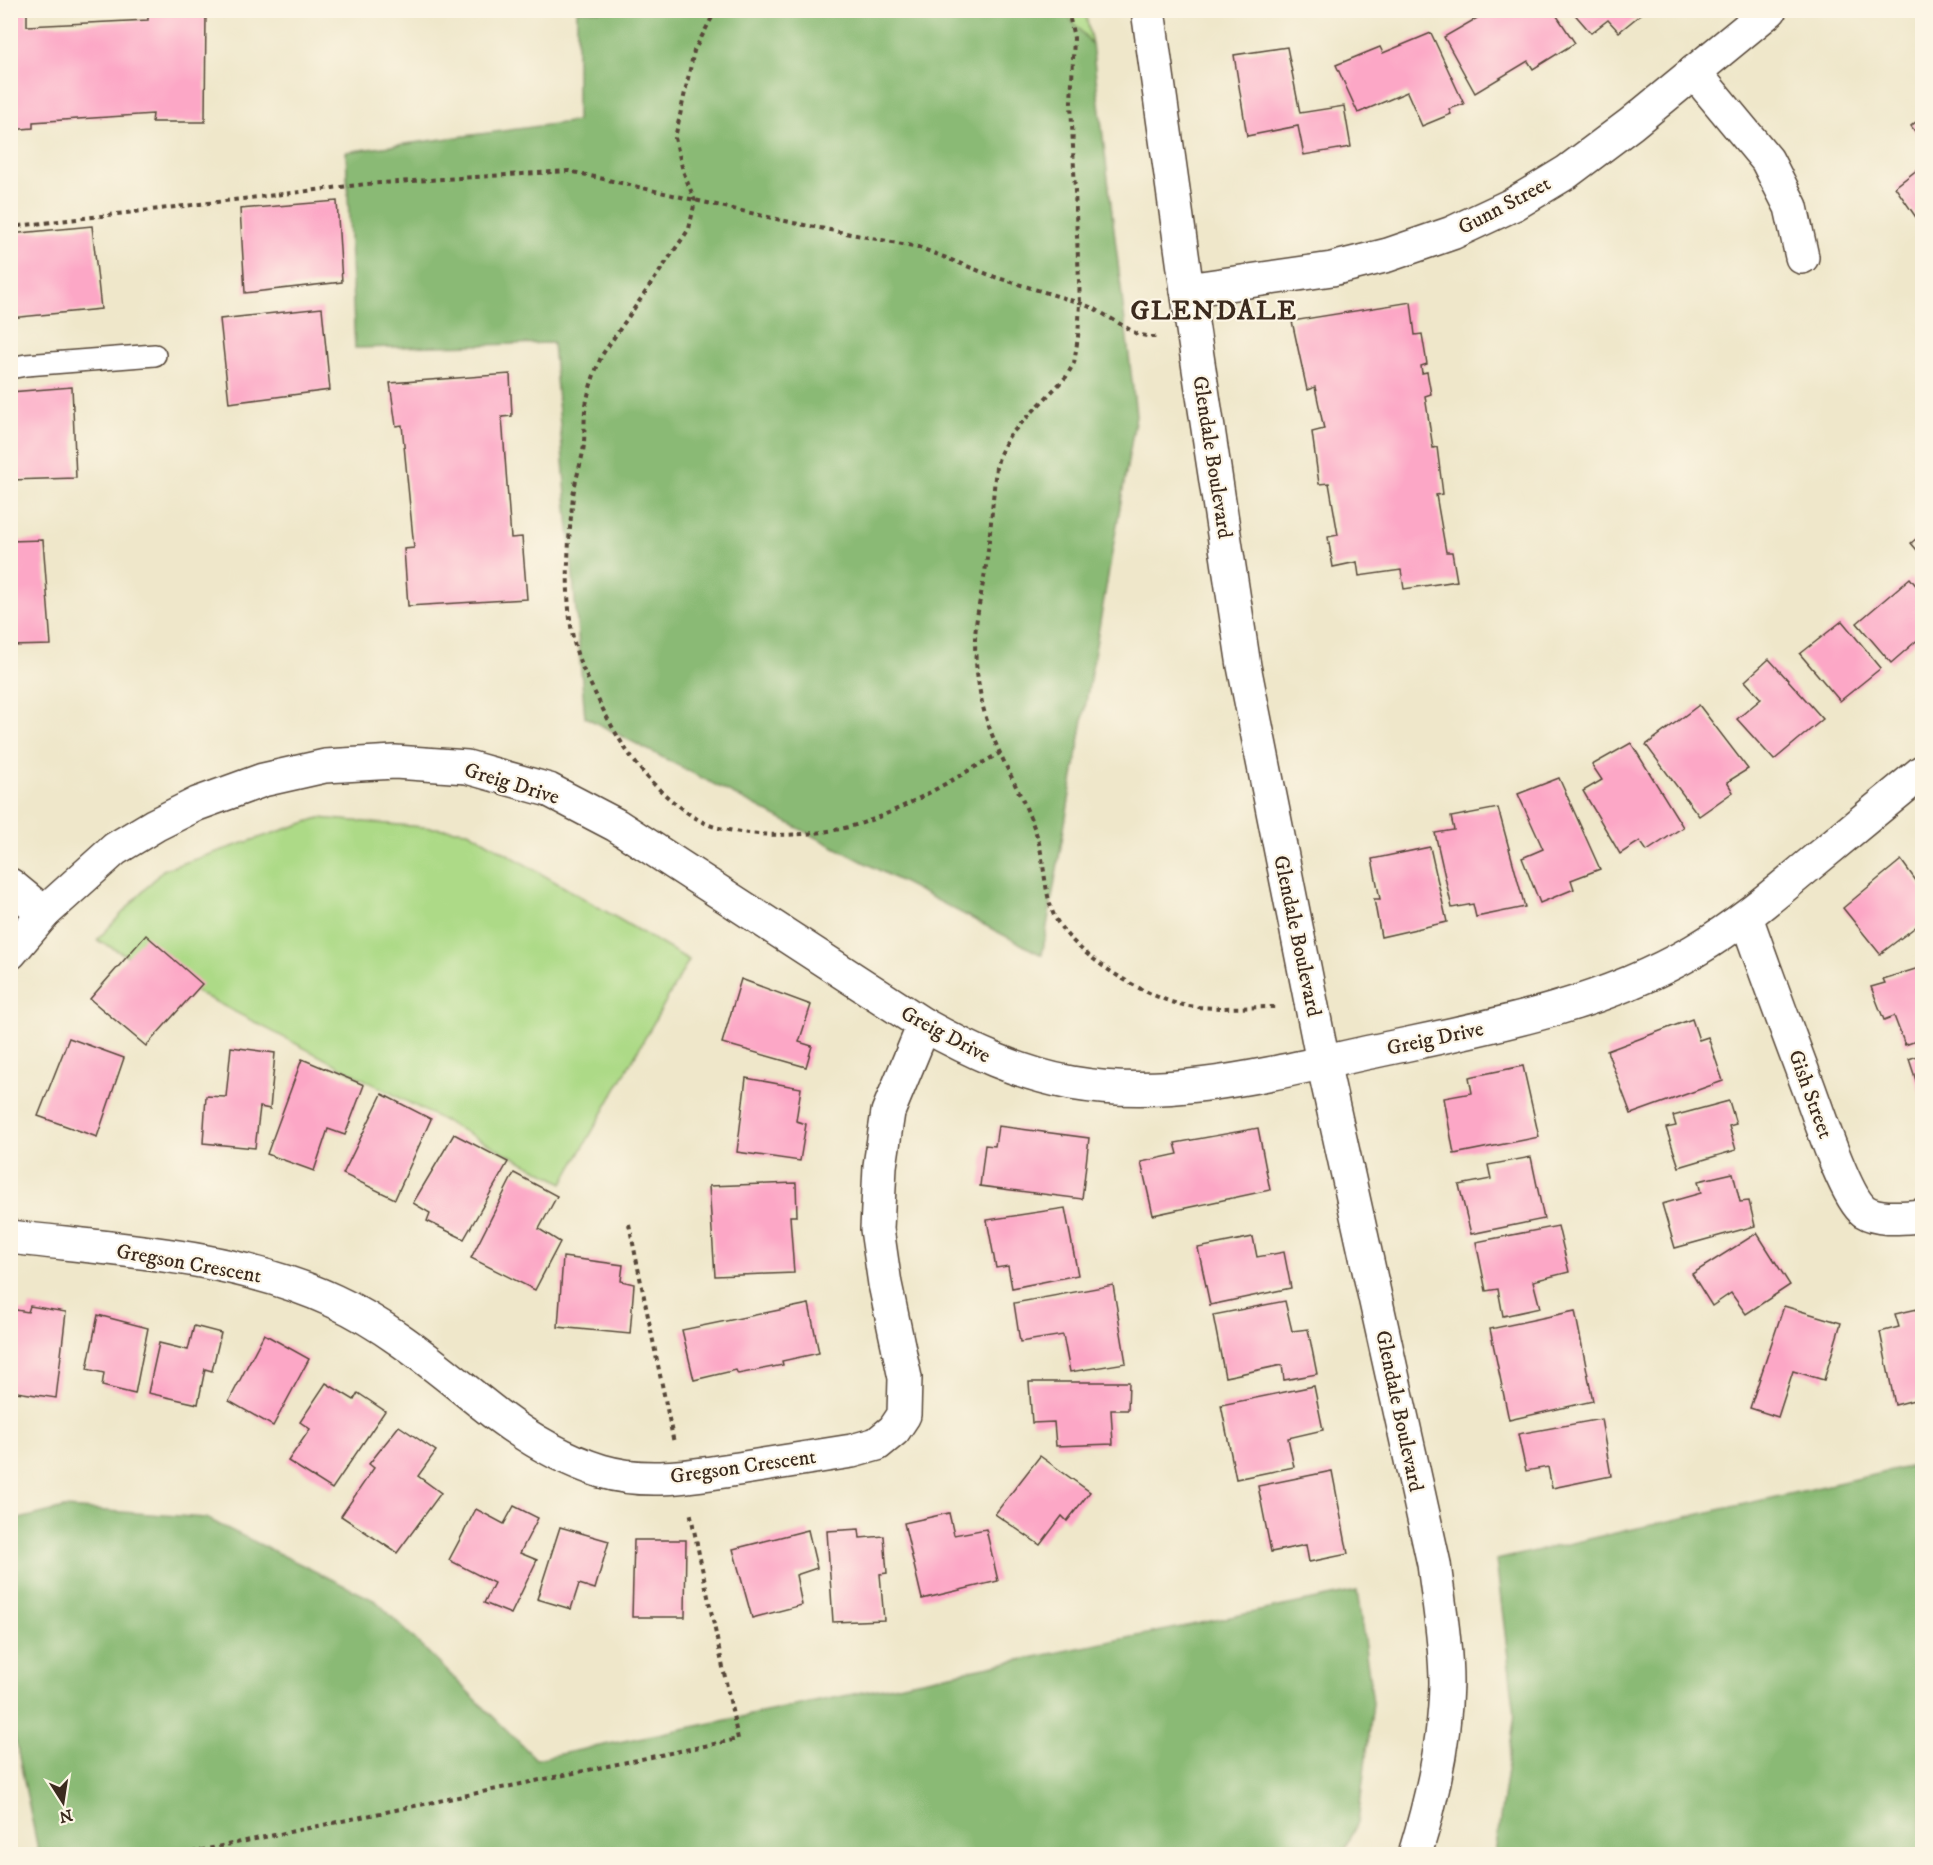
<svg xmlns="http://www.w3.org/2000/svg" width="1933" height="1865" viewBox="0 0 1933 1865" font-family="'IM FELL DW Pica',serif">
<style>
.green{fill:#adda87;stroke:#748252;stroke-width:1.5}
.forest{fill:#8aba74;stroke:#627249;stroke-width:1.5}
.building{fill:#fca7c6}
.lines{fill:none;stroke-linecap:round;stroke-linejoin:round}
.service-casing{stroke:#564638;stroke-width:24}
.minor-casing{stroke:#564638;stroke-width:36}
.tertiary-casing{stroke:#564638;stroke-width:36}
.path{stroke:#564638;stroke-width:4;stroke-dasharray:4.5 4.5;stroke-linecap:butt}
.service{stroke:#fff;stroke-width:21}
.minor{stroke:#fff;stroke-width:33}
.tertiary{stroke:#fff;stroke-width:33}
.labels{text-anchor:middle;stroke-width:4.5;stroke-linejoin:round;paint-order:stroke}
.street-label{font-size:21px;fill:#3b2a1e;stroke:#fcf5e5}
.district-label{font-size:27px;font-weight:bold;letter-spacing:1.5px;fill:#3b2a1e;stroke:#fcf5e5}
</style>
<rect width="100%" height="100%" fill="#fcf5e5"/>
<filter id="ink" filterUnits="userSpaceOnUse"><feTurbulence type="fractalNoise" baseFrequency=".0167" numOctaves="2"/><feDisplacementMap in="SourceGraphic" scale="12" xChannelSelector="R" yChannelSelector="G"/><feConvolveMatrix kernelMatrix="1 2 1 2 8 2 1 2 1" color-interpolation-filters="sRGB"/></filter>
<filter id="wash" filterUnits="userSpaceOnUse"><feTurbulence type="fractalNoise" baseFrequency=".008" numOctaves="4" result="noise"/><feDisplacementMap in="SourceGraphic" scale="24" xChannelSelector="R" yChannelSelector="G"/><feGaussianBlur stdDeviation="1.35" result="paint"/><feColorMatrix in="noise" values="0 0 0 0 0 0 0 0 0 0 0 0 0 0 0 0 0 1.4 0 .05"/><feComposite in="paint" operator="in"/></filter>
<g filter="url(#wash)">
<rect width="100%" height="100%" fill="#efe7ca"/>
<!-- green -->
<g class="green">
<path d="M1063 11H1085L1092 44Z"/>
<path d="M319 818 468 831 689 960 563 1183 97 940 163 870Z"/>
</g>
<!-- forest -->
<g class="forest">
<path d="M577 11H1063L1092 44 1136 415 1042 955 585 717 553 343 355 348 346 152 577 121Z"/>
<path d="M1922 1464V1854H1495L1515 1714 1496 1560Z"/>
<path d="M64 1508 206 1518 376 1601 536 1759 1357 1591 1373 1703 1358 1821 1343 1854H39L11 1718V1521Z"/>
</g>
<g id="blocks">
<!-- building -->
<g class="building">
<path d="M10 10H27V26L148 20V10H206L205 122H152L153 114 33 122V128L10 130Z"/>
<path d="M1491 10H1553L1575 43 1533 69 1528 61 1475 93 1444 37Z"/>
<path d="M1571 10H1646L1619 32 1608 20 1591 33Z"/>
<path d="M1431 33 1464 104 1449 109 1451 114 1422 126 1407 92 1358 113 1336 65 1380 47 1383 53Z"/>
<path d="M1287 47 1300 113 1344 106 1351 147 1304 155 1298 126 1247 136 1234 55Z"/>
<path d="M1922 117V141L1911 126Z"/>
<path d="M1922 166V226L1895 187Z"/>
<path d="M337 201 342 282 245 293 240 209Z"/>
<path d="M92 226 101 309 10 318V234Z"/>
<path d="M1411 302 1415 335 1422 334 1427 364 1421 366 1422 373 1427 372 1431 394 1425 396 1433 448 1437 447 1443 494 1436 495 1446 552H1452L1457 581 1404 589 1401 570 1359 576 1357 562 1333 567 1328 537 1338 535 1329 483 1319 484 1312 432 1324 429 1315 387 1307 390 1292 321Z"/>
<path d="M322 308 330 390 229 403 220 319Z"/>
<path d="M510 374 512 416 502 417 511 538 522 537 527 599 408 606 404 549 414 548 402 425 396 426 390 383Z"/>
<path d="M72 387 76 478 10 480V392Z"/>
<path d="M1922 534V556L1911 543Z"/>
<path d="M43 540 51 645 10 646V541Z"/>
<path d="M1910 578 1922 593V636L1891 663 1857 623Z"/>
<path d="M1842 621 1881 668 1840 701 1800 654Z"/>
<path d="M1769 659 1823 719 1774 760 1737 719 1761 699 1745 681Z"/>
<path d="M1699 705 1748 769 1727 782 1733 792 1699 816 1646 745Z"/>
<path d="M1631 743 1683 827 1647 851 1640 841 1620 854 1583 791 1602 780 1592 765Z"/>
<path d="M1559 778 1600 869 1571 880 1574 889 1540 903 1522 858 1543 849 1518 794Z"/>
<path d="M1498 808 1525 907 1476 917 1473 904 1452 908 1435 833 1454 830 1451 817Z"/>
<path d="M1430 847 1447 922 1381 937 1374 899H1380L1372 859Z"/>
<path d="M1901 860 1922 889V922L1880 954 1843 908Z"/>
<path d="M146 935 202 984 146 1046 90 999Z"/>
<path d="M1922 967V1039L1905 1045 1894 1016 1884 1020 1871 987 1885 983 1883 979Z"/>
<path d="M741 979 811 1005 799 1042 812 1046 806 1067 722 1043Z"/>
<path d="M1692 1019 1699 1040 1708 1037 1723 1081 1631 1114 1607 1051Z"/>
<path d="M69 1038 124 1058 97 1137 38 1116Z"/>
<path d="M231 1047 275 1053 270 1109 260 1107 255 1148 203 1143 206 1096 226 1097Z"/>
<path d="M1922 1054V1099L1909 1059Z"/>
<path d="M302 1059 364 1085 345 1135 328 1129 314 1171 267 1154Z"/>
<path d="M1523 1066 1539 1137 1454 1154 1444 1098 1472 1093 1469 1077Z"/>
<path d="M746 1078 801 1088 796 1121 806 1124 800 1161 737 1152Z"/>
<path d="M382 1094 431 1119 395 1199 343 1174Z"/>
<path d="M1729 1101 1736 1124 1729 1126 1736 1150 1679 1167 1666 1128 1676 1126 1673 1116Z"/>
<path d="M998 1126 1089 1138 1082 1199 980 1186 985 1145 995 1146Z"/>
<path d="M1258 1128 1270 1190 1153 1215 1141 1162 1178 1154 1175 1143Z"/>
<path d="M454 1134 508 1162 464 1239 427 1221 430 1213 413 1203Z"/>
<path d="M1531 1157 1544 1219 1471 1234 1459 1185 1491 1179 1488 1165Z"/>
<path d="M514 1173 557 1196 539 1229 560 1242 535 1290 471 1258Z"/>
<path d="M1733 1173 1740 1202 1749 1201 1755 1226 1675 1248 1662 1204 1701 1193 1698 1181Z"/>
<path d="M796 1183 797 1216H790L794 1273 715 1276 709 1186Z"/>
<path d="M1065 1208 1078 1275 1012 1288 1008 1266 996 1268 987 1220Z"/>
<path d="M1558 1226 1569 1272 1533 1281 1540 1308 1503 1316 1498 1289 1486 1291 1476 1242Z"/>
<path d="M1757 1233 1790 1285 1746 1314 1731 1293 1712 1306 1692 1274Z"/>
<path d="M1253 1237 1257 1257 1284 1252 1291 1288 1210 1305 1198 1248Z"/>
<path d="M563 1257 623 1265 621 1281 634 1284 630 1334 558 1327Z"/>
<path d="M1113 1285 1126 1363 1070 1372 1063 1335 1020 1342 1014 1303Z"/>
<path d="M1285 1301 1292 1331 1308 1329 1317 1374 1284 1380 1282 1365 1225 1377 1213 1315Z"/>
<path d="M809 1304 819 1353 782 1361 783 1365 738 1374 736 1370 694 1380 682 1330Z"/>
<path d="M30 1306 66 1312 56 1398 10 1391V1309L28 1312Z"/>
<path d="M1784 1306 1841 1323 1824 1380 1793 1371 1778 1417 1750 1408Z"/>
<path d="M1922 1308V1398L1895 1405 1880 1332 1899 1327 1895 1314Z"/>
<path d="M1575 1311 1593 1401 1509 1420 1490 1329Z"/>
<path d="M98 1315 148 1328 135 1394 102 1386 104 1373 87 1369Z"/>
<path d="M194 1326 221 1333 212 1371 205 1369 198 1404 148 1393 159 1343 188 1350Z"/>
<path d="M264 1334 309 1359 273 1426 229 1401Z"/>
<path d="M1029 1382H1129L1128 1410H1111L1113 1444 1056 1446 1054 1422 1032 1423Z"/>
<path d="M326 1383 354 1400 358 1393 385 1411 332 1489 288 1461 310 1429 300 1422Z"/>
<path d="M1314 1386 1323 1430 1288 1438 1294 1467 1236 1479 1221 1405Z"/>
<path d="M1601 1419 1611 1476 1552 1488 1548 1467 1526 1471 1518 1434Z"/>
<path d="M399 1426 436 1451 418 1476 441 1493 397 1553 341 1516 374 1468 369 1464Z"/>
<path d="M1040 1456 1090 1492 1067 1521 1062 1516 1040 1545 995 1514Z"/>
<path d="M1332 1471 1348 1554 1309 1562 1306 1545 1271 1552 1258 1486Z"/>
<path d="M514 1506 538 1518 520 1553 537 1560 511 1614 484 1603 494 1583 449 1560 476 1509 504 1524Z"/>
<path d="M949 1513 954 1535 986 1529 998 1581 922 1599 904 1523Z"/>
<path d="M560 1527 609 1541 595 1589 579 1584 571 1609 537 1599Z"/>
<path d="M859 1529 860 1538 884 1536 887 1573 880 1574 884 1620 833 1622 827 1531Z"/>
<path d="M808 1530 817 1568 796 1575 802 1605 752 1618 733 1549Z"/>
<path d="M634 1540H686L685 1617H632Z"/>
</g>
</g>
</g>
<g filter="url(#ink)">
<use href="#blocks" fill-opacity="0" stroke="#564638" stroke-width="1.5"/>
<g class="lines">
<!-- service casing -->
<g class="service-casing">
<path id="service" d="M10 368 26 365 155 355"/>
</g>
<!-- minor casing -->
<g class="minor-casing">
<g id="minor">
<path d="M1694 72 1767 160 1791 207 1802 257"/>
<path d="M1187 290 1332 269 1388 255 1452 233 1514 204 1567 172 1631 124 1770 10"/>
<path d="M10 885 44 913"/>
<path d="M1746 917C1766 974 1787 1030 1808 1086 1817 1110 1845 1197 1864 1211 1880 1221 1905 1217 1922 1216"/>
<path d="M10 953 44 913 115 849 155 825 197 804 263 780 325 766 395 762 467 767 549 790 616 825 924 1025C971 1051 1018 1073 1071 1083 1174 1101 1276 1072 1375 1051 1483 1028 1597 1008 1694 951 1735 927 1771 897 1808 866 1846 835 1884 803 1922 772"/>
<path d="M10 1237C118 1250 235 1255 334 1301 395 1329 445 1375 497 1415 529 1439 563 1459 601 1471 648 1485 697 1475 744 1468 780 1462 816 1457 852 1451L877 1444 894 1430 904 1415 905 1378 885 1284 877 1229 880 1166 888 1112 924 1025"/>
</g>
</g>
<!-- tertiary casing -->
<g class="tertiary-casing">
<path id="tertiary" d="M1148 10 1187 290 1244 666 1323 1062 1434 1564C1439 1604 1446 1643 1446 1683 1445 1741 1432 1799 1415 1854"/>
</g>
<!-- path -->
<g class="path">
<path d="M716 10 694 51 675 138 683 171 695 201 689 229 602 355C594 373 588 391 585 411 584 425 585 439 583 452 580 467 575 481 573 496 568 544 563 603 576 650 580 665 589 681 596 695 610 725 627 755 649 779 665 796 695 823 719 828 766 839 826 837 871 820 916 803 958 776 1000 753"/>
<path d="M1068 10 1074 38 1071 102 1080 303 1078 337 1074 363 1066 377 1009 436 1000 454 996 467C993 497 991 528 987 558 984 584 976 612 975 639 975 661 978 685 983 707 994 751 1021 789 1036 833 1045 859 1043 887 1053 913 1068 951 1144 997 1183 1005 1209 1010 1248 1007 1275 1007"/>
<path d="M10 227 366 184 569 171 794 223 918 247 995 277 1080 303 1095 309 1137 334 1151 337H1158"/>
<path d="M629 1224 674 1443"/>
<path d="M183 1854 738 1739 690 1511"/>
</g>
<!-- service -->
<use href="#service" class="service"/>
<!-- minor -->
<use href="#minor" class="minor"/>
<!-- tertiary -->
<use href="#tertiary" class="tertiary"/>
</g>
</g>
<g class="labels">
<!-- street labels -->
<g class="street-label">
<text transform="translate(1504 205) rotate(-28)" y="7">Gunn Street</text>
<text transform="translate(1213 457) rotate(81)" y="7">Glendale Boulevard</text>
<text transform="translate(512 783) rotate(17)" y="7">Greig Drive</text>
<text transform="translate(1298 936) rotate(78)" y="7">Glendale Boulevard</text>
<text transform="translate(946 1034) rotate(28)" y="7">Greig Drive</text>
<text transform="translate(1435 1038) rotate(-12)" y="7">Greig Drive</text>
<text transform="translate(1811 1094) rotate(70)" y="7">Gish Street</text>
<text transform="translate(189 1263) rotate(10)" y="7">Gregson Crescent</text>
<text transform="translate(1400 1411) rotate(78)" y="7">Glendale Boulevard</text>
<text transform="translate(743 1466) rotate(-8)" y="7">Gregson Crescent</text>
</g>
<!-- district labels -->
<g class="district-label">
<text x="1214" y="319">GLENDALE</text>
</g>
</g>
<!-- margin -->
<rect width="1933" height="1865" fill="none" stroke="#fcf5e5" stroke-width="36"/>
<!-- north arrow -->
<g transform="translate(63 1802) rotate(168)" stroke="#fcf5e5" stroke-width="4.5" paint-order="stroke">
<path d="M0-4.5L10 22L0 15L-10 22Z" fill="#3b2a1e"/>
<text y="-9" font-size="16" font-weight="bold" text-anchor="middle" fill="#3b2a1e">N</text>
</g>
</svg>
